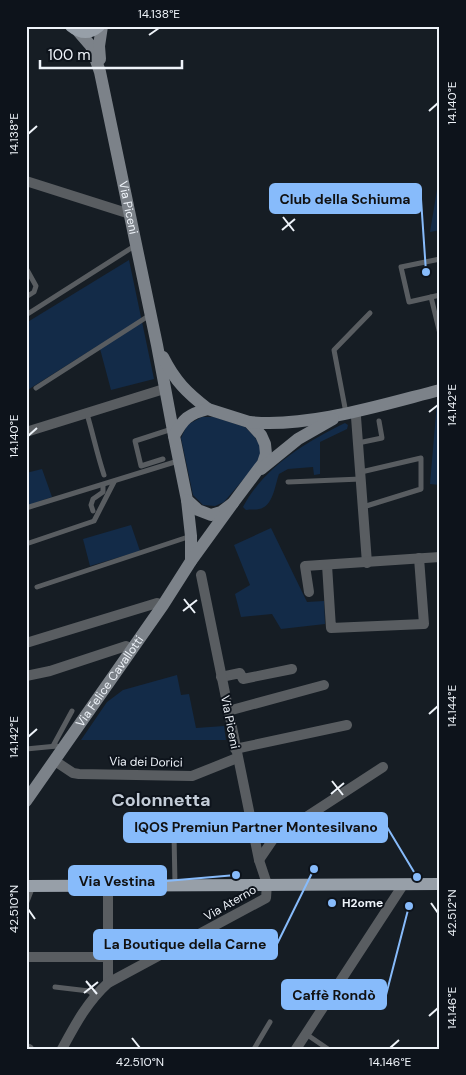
<svg xmlns="http://www.w3.org/2000/svg" width="466" height="1075" viewBox="0 0 466 1075" font-family="'DM Sans',sans-serif">
<style>
.green{fill:#132b48}
.lines{fill:none;stroke-linecap:round;stroke-linejoin:round}
.service{stroke:#595d61;stroke-width:5}
.minor{stroke:#595d61;stroke-width:10}
.secondary{stroke:#7c8289;stroke-width:12}
.primary{stroke:#979fa8;stroke-width:12}
.ticks{fill:none;stroke:#eef3f9;stroke-width:2}
.poi-dot{fill:#87bbfb;stroke:#0d131b;stroke-width:2}
.labels{text-anchor:middle;stroke-width:4;stroke-linejoin:round;paint-order:stroke}
.street-label{font-size:12px;fill:#eef3f9;stroke:#0d131b}
.poi-label{font-size:12px;font-weight:bold;fill:#eef3f9;stroke:#0d131b;text-anchor:start}
.district-label{font-size:18px;font-weight:bold;fill:#c4cdd8;stroke:#0d131b}
.leader{fill:none;stroke:#87bbfb;stroke-width:2}
.callout-dot{fill:#87bbfb;stroke:#0d131b;stroke-width:2}
.callout{fill:#87bbfb;stroke:#87bbfb;stroke-width:2}
.callout-label{font-size:14px;text-anchor:middle;font-weight:bold;fill:#111}
.neatline{fill:none;stroke:#eef3f9;stroke-width:2}
.ticks-label{font-size:12px;text-anchor:middle;fill:#eef3f9}
</style>
<rect width="100%" height="100%" fill="#161d24"/>
<!-- green -->
<g class="green">
<path d="M440 172V230L430 232Z"/>
<path d="M129 260 154 379 111 390 99 345 26 391V323Z"/>
<path d="M440 401V485L430 484 437 402Z"/>
<path d="M202 417H214L245 427 254 436 260 445V456L254 467 224 502 215 506 203 505 193 495 181 438 187 425Z"/>
<path d="M345 423 348 425 347 429 320 442V474L314 475 313 467 288 469 279 474C275 485 273 507 259 509 255 510 251 509 246 510L243 507C264 467 306 442 345 423Z"/>
<path d="M42 469 52 497 26 506V473Z"/>
<path d="M131 525 140 551 90 566 83 539Z"/>
<path d="M271 528 307 602 324 601 325 624 281 629 272 614 241 617 235 594 250 585 234 545Z"/>
<path d="M177 675 181 695 189 694 196 728 224 726 226 740H81L107 702 123 690Z"/>
</g>
<g class="lines">
<!-- service -->
<g class="service">
<path d="M440 259 401 267 409 302 440 295"/>
<path d="M26 268 36 286 34 292 26 297"/>
<path d="M431 297 440 334"/>
<path d="M26 315 136 245"/>
<path d="M36 388 150 315"/>
<path d="M346 413 334 350 370 313"/>
<path d="M87 414C93 434 97 454 104 475"/>
<path d="M358 443 382 438 379 421"/>
<path d="M163 459 141 466 135 441 172 429"/>
<path d="M361 472 421 458V489L363 507"/>
<path d="M288 482 361 479"/>
<path d="M26 508 178 461"/>
<path d="M93 511 91 505 93 499 103 492V485"/>
<path d="M26 544 94 521 114 482"/>
<path d="M37 587 191 536"/>
<path d="M53 746 72 711"/>
<path d="M26 749 57 746"/>
<path d="M174 834 175 885"/>
<path d="M26 904 33 886"/>
<path d="M55 987 89 991 95 996"/>
<path d="M306 1034 328 1049"/>
<path d="M254 1049 270 1022"/>
</g>
<!-- minor -->
<g class="minor">
<path d="M26 181 130 214"/>
<path d="M356 417 367 563"/>
<path d="M26 432 164 389"/>
<path d="M327 565 331 628 424 624 419 558"/>
<path d="M309 592 305 566 440 557"/>
<path d="M26 643 157 603 163 605"/>
<path d="M26 676 50 671 126 646 132 650"/>
<path d="M221 677 240 673 243 679 292 669"/>
<path d="M228 711 324 685"/>
<path d="M235 749 347 725"/>
<path d="M55 761 73 773 79 774 192 776 237 758"/>
<path d="M259 860 274 838 383 767"/>
<path d="M26 957H109"/>
<path d="M108 983V886"/>
<path d="M26 1048 29 1049"/>
<path d="M62 1049C75 1025 87 1002 108 983L266 898 267 884 259 860 201 575"/>
<path d="M296 1049 403 885"/>
</g>
<!-- secondary -->
<g class="secondary">
<path id="s1" d="M78 31 91 46 100 72 157 345 174 436"/>
<path d="M100 59 99 46 102 26"/>
<path d="M163 357C175 381 187 393 208 409"/>
<path d="M208 409 249 422 261 435 265 444 266 454 263 463 233 503 221 512 211 515 198 510 187 500 174 436C183 419 188 414 208 409Z"/>
<path d="M249 422C309 428 381 405 440 390"/>
<path d="M261 469 298 439 333 419"/>
<path d="M187 500 191 536V561"/>
<path id="s2" d="M26 801 163 605 191 561 233 503"/>
</g>
<!-- primary -->
<g class="primary">
<path d="M71 26C81 34 90 34 99 26"/>
<path d="M26 886 440 884"/>
</g>
</g>
<!-- ticks -->
<path class="ticks" d="M149 35 159 28M429 111 438 103M28 134 37 126M283 217 294 231M282 230 295 219M429 412 438 405M28 436 37 428M184 599 195 613M183 611 197 600M429 714 438 706M28 737 37 729M332 781 343 795M331 794 344 783M431 903 438 913M28 909 35 919M86 981 97 994M84 993 98 982M429 1016 438 1008M132 1038 140 1048M390 1048 399 1040"/>
<!-- markers -->
<circle class="poi-dot" cx="332" cy="903" r="5"/>
<g class="labels">
<!-- street labels -->
<g class="street-label">
<text dy="4" stroke="none"><textPath href="#s1" startOffset="186">Via Piceni</textPath></text>
<text dy="4" stroke="none"><textPath href="#s2" startOffset="146">Via Felice Cavallotti</textPath></text>
<text transform="translate(230 722) rotate(79)" y="4">Via Piceni</text>
<text transform="translate(146 762) rotate(1)" y="4">Via dei Dorici</text>
<text transform="translate(230 903) rotate(-30)" y="4">Via Aterno</text>
</g>
<!-- poi labels -->
<g class="poi-label">
<text x="342" y="907">H2ome</text>
</g>
<!-- district labels -->
<g class="district-label">
<text x="161" y="806">Colonnetta</text>
</g>
</g>
<!-- callouts -->
<path class="leader" d="M426 272L421 199M417 877L387 827M236 875L166 881M314 869L277 944M409 906L386 995"/>
<g class="callout-dot">
<circle cx="426" cy="272" r="5"/>
<circle cx="417" cy="877" r="5"/>
<circle cx="236" cy="875" r="5"/>
<circle cx="314" cy="869" r="5"/>
<circle cx="409" cy="906" r="5"/>
</g>
<g class="callout">
<rect x="270" y="184" width="151" height="29" rx="5"/>
<rect x="124" y="813" width="263" height="29" rx="5"/>
<rect x="69" y="866" width="97" height="29" rx="5"/>
<rect x="94" y="930" width="183" height="29" rx="5"/>
<rect x="282" y="980" width="104" height="29" rx="5"/>
</g>
<g class="callout-label">
<text x="345" y="204">Club della Schiuma</text>
<text x="256" y="832">IQOS Premiun Partner Montesilvano</text>
<text x="117" y="886">Via Vestina</text>
<text x="185" y="949">La Boutique della Carne</text>
<text x="334" y="1000">Caffè Rondò</text>
</g>
<!-- border -->
<rect width="466" height="1075" fill="none" stroke="#0d131b" stroke-width="55"/>
<!-- scale -->
<path d="M40 60v8h142v-8" fill="none" stroke="#eef3f9" stroke-width="2.5"/>
<text x="48" y="60" font-size="15" fill="#eef3f9" stroke="#0d131b" stroke-width="4" paint-order="stroke">100 m</text>
<rect x="28" y="28" width="410" height="1020" class="neatline"/>
<g class="ticks-label">
<text x="159" y="18">14.138°E</text>
<text transform="translate(452 103) rotate(-90)" y="4">14.140°E</text>
<text transform="translate(14 134) rotate(-90)" y="4">14.138°E</text>
<text transform="translate(452 405) rotate(-90)" y="4">14.142°E</text>
<text transform="translate(14 436) rotate(-90)" y="4">14.140°E</text>
<text transform="translate(452 706) rotate(-90)" y="4">14.144°E</text>
<text transform="translate(14 737) rotate(-90)" y="4">14.142°E</text>
<text transform="translate(14 909) rotate(-90)" y="4">42.510°N</text>
<text transform="translate(452 913) rotate(-90)" y="4">42.512°N</text>
<text transform="translate(452 1008) rotate(-90)" y="4">14.146°E</text>
<text x="140" y="1066">42.510°N</text>
<text x="390" y="1066">14.146°E</text>
</g>
</svg>
